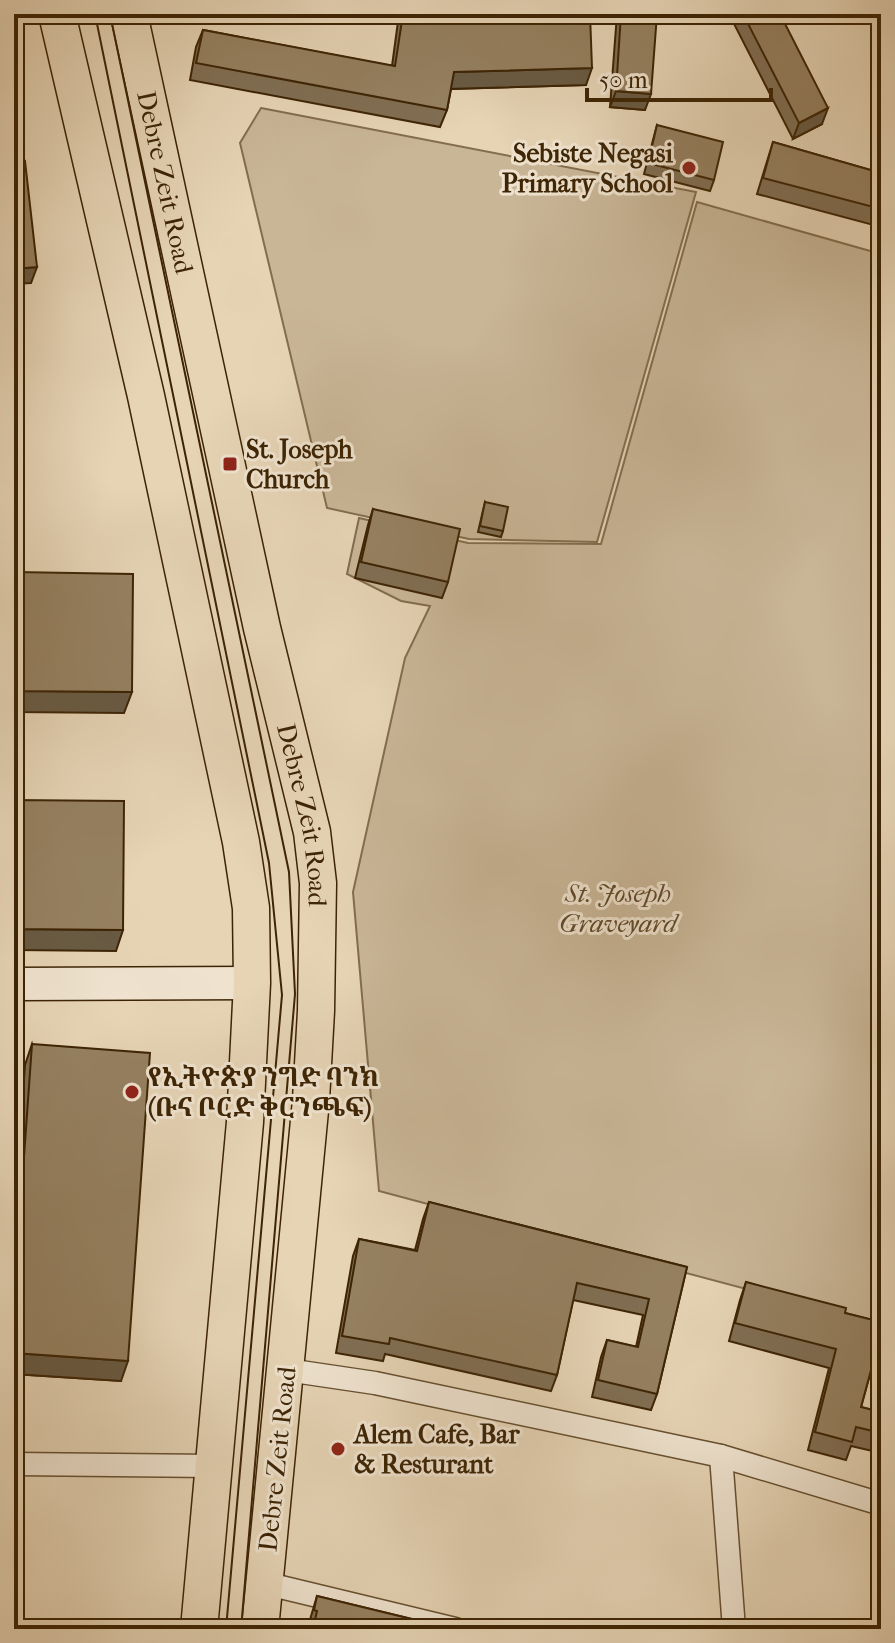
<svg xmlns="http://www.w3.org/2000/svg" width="895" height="1643" viewBox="0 0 895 1643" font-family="'IM FELL French Canon','Noto Serif Ethiopic',serif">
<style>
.green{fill:#c9b697;stroke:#836d4e;stroke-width:2}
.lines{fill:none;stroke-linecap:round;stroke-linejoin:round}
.minor-casing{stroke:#675030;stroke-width:25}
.secondary-casing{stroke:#3d2404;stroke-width:35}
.primary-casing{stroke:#3d2404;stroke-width:39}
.minor{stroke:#efe3cf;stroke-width:22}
.secondary{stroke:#efe3cf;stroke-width:32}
.primary{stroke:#e6d4b5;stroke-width:36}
.tram{stroke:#3d2404;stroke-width:2}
.wall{fill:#806e53;stroke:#3d2404;stroke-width:2}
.shaded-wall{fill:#685a43;stroke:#3d2404;stroke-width:2}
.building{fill:#958060;stroke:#3d2404;stroke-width:2}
.poi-dot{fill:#8f2418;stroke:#efe3cf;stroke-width:3}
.labels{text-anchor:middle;stroke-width:6;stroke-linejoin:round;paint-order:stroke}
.poi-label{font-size:26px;font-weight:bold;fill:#3d2404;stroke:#efe3cf;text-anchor:start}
.street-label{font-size:26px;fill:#3d2404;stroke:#efe3cf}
.park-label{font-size:26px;font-style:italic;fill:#604829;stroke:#efe3cf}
</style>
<rect width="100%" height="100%" fill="#e6d4b5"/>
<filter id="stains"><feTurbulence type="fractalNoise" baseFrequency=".0025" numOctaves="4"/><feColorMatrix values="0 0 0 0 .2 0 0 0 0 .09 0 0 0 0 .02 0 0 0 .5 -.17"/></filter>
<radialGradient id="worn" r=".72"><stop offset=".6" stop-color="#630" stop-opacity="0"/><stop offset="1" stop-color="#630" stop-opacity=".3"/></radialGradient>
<!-- green -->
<g class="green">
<path d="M261 108 696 192 597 542 469 539 327 508 240 143Z"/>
<path d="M697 202 881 254V1325L379 1191 353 892 405 658 430 606 401 601 347 574 359 518 468 543 601 544Z"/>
</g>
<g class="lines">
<!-- minor casing -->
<g class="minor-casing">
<g id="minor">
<path d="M287 1370 375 1383 721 1456 881 1504"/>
<path d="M721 1456 734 1629"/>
<path d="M14 1464 214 1466"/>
<path d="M264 1583 455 1629"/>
</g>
</g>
<!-- secondary casing -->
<g class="secondary-casing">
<path id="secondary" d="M14 984 252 983"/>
</g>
<!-- primary casing -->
<g class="primary-casing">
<g id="primary">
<path d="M57 14 146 396 241 842 251 908 252 983 245 1122 199 1629"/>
<path id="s1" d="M129 14 262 628 312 832 318 883 316 1011 311 1100 260 1629"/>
</g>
</g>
<!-- minor -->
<use href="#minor" class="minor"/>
<!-- secondary -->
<use href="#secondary" class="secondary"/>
<!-- primary -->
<use href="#primary" class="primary"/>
<!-- tram -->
<g class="tram">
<path d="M95 14 269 863 282 995 226 1629"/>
<path d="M110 14 289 872 295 994 241 1629"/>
</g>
</g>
<!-- wall -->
<g class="wall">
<path d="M399 14H590L586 85 451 89 447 110 440 127 190 80 196 47 203 30 392 66Z"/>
<path d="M617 14H657L645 110 610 107Z"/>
<path d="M729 14H780L822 124 793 139Z"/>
<path d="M657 125 714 180 710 191 644 174Z"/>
<path d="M773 142 881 173V227L757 194Z"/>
<path d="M485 502 503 531 501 537 478 532Z"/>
<path d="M373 509 448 582 442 598 355 578 368 525Z"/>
<path d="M32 1044 121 1381 14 1374V1215L25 1065Z"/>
<path d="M429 1202 687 1267 657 1394 651 1410 592 1397 601 1357 607 1340 636 1347 643 1315 573 1300 557 1375 551 1391 385 1354 383 1361 336 1353 353 1256 359 1239 415 1250 423 1219Z"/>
<path d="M746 1282 845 1313 881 1322V1381L869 1378 861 1407 881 1412V1453L851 1446 846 1460 808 1450 829 1368 729 1341 740 1300Z"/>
<path d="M317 1596 453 1629H311L313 1624 309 1623Z"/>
</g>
<!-- shaded-wall -->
<g class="shaded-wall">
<path d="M592 68 586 85 448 89 454 72Z"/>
<path d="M616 91 651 94 645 110 610 107Z"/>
<path d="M828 108 822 124 793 139 799 123Z"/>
<path d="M37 267 31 283 14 284V269Z"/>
<path d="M14 691 132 692 124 713 14 712Z"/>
<path d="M14 929 123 930 116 951 14 950Z"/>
<path d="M14 1353 128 1361 121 1381 14 1374Z"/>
</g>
<!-- building -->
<g class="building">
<path d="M403 14H590L592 68 454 72 447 110 196 63 203 30 395 66Z"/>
<path d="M621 14H657L651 94 616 91Z"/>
<path d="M743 14H780L828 108 799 123Z"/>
<path d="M657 125 723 142 714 180 648 163Z"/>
<path d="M773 142 881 173V209L763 178Z"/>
<path d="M25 161 37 267 14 269V163Z"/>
<path d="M485 502 508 507 503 531 480 526Z"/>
<path d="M373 509 460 529 448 582 361 562Z"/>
<path d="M14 572 133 574 132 692 14 691Z"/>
<path d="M14 800 124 801 123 930 14 929Z"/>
<path d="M32 1044 150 1053 128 1361 14 1353V1298Z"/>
<path d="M429 1202 687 1267 657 1394 598 1380 607 1340 638 1347 649 1299 577 1283 557 1375 390 1338 389 1344 342 1336 359 1239 417 1251Z"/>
<path d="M746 1282 846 1308 845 1313 881 1322V1361L874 1359 861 1407 881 1412V1433L856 1427 852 1442 815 1432 836 1349 735 1323Z"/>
<path d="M317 1596 453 1629H313L317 1611 314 1610Z"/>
<path d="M470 1625 485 1629H465Z"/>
</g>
<!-- markers -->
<g class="poi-dot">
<circle cx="689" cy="168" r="8"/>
<rect x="222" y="456" width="16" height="16" rx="4"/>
<circle cx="132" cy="1092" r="8"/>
<circle cx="338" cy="1449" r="8"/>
</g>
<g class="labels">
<!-- poi labels -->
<g class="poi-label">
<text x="673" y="162" text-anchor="end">Sebiste Negasi<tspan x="673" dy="30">Primary School</tspan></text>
<text x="246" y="458">St. Joseph<tspan x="246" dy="30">Church</tspan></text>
<text x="148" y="1086">የኢትዮጵያ ንግድ ባንክ<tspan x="148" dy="30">(ቡና ቦርድ ቅርንጫፍ)</tspan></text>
<text x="354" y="1443">Alem Cafe, Bar<tspan x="354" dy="30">&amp; Resturant</tspan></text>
</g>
<!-- street labels -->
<g class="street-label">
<text dy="9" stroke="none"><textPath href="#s1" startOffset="172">Debre Zeit Road</textPath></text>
<text dy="9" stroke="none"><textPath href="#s1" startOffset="820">Debre Zeit Road</textPath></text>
<text transform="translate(277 1459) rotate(-84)" y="9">Debre Zeit Road</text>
</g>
<!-- park labels -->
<g class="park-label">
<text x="618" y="902">St. Joseph<tspan x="618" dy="30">Graveyard</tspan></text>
</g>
</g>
<!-- margin -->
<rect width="895" height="1643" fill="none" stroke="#e6d4b5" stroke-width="48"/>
<rect x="16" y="16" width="863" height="1611" fill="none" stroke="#3d2404" stroke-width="4"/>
<rect x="24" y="24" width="847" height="1595" fill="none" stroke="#3d2404" stroke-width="2"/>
<!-- scale -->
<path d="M587 88v12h184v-12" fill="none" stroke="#3d2404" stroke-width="4"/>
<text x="599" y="88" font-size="24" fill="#3d2404" stroke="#efe3cf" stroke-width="6" paint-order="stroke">50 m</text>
<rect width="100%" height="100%" filter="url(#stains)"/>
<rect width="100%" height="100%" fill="url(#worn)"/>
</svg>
